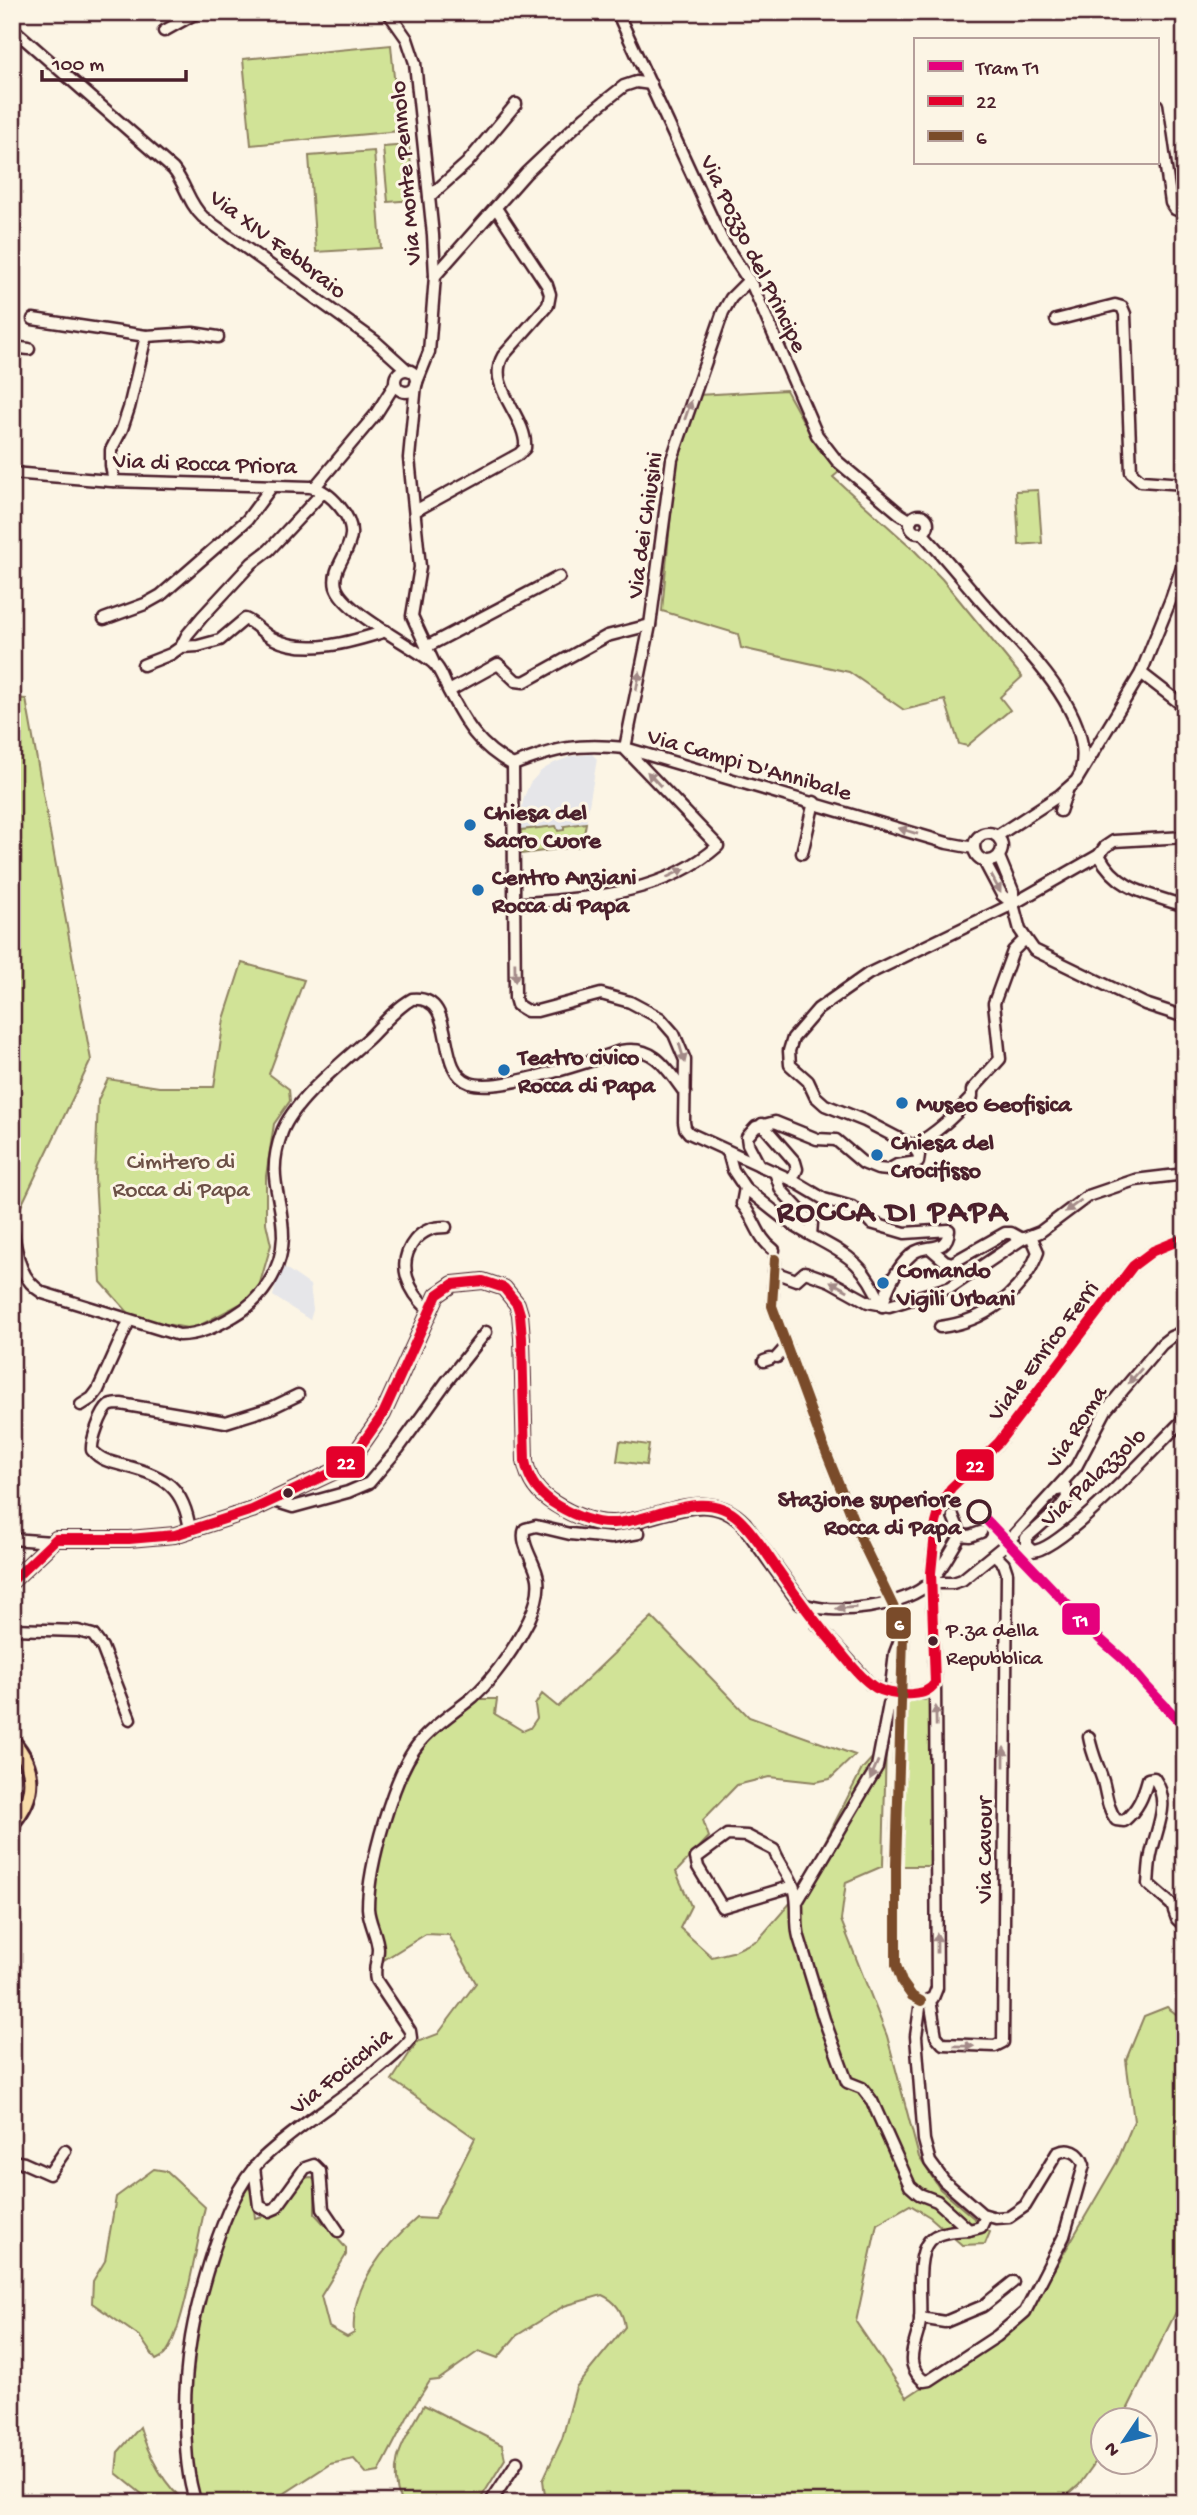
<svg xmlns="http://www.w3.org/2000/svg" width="1197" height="2515" viewBox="0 0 1197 2515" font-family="'Gochi Hand',sans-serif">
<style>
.built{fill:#e6e6e9}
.green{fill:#d1e397;stroke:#8e8161;stroke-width:2}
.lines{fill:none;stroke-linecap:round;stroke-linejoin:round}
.minor-casing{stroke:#4a1f2b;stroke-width:15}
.major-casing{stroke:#4a1f2b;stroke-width:18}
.minor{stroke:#fcf5e5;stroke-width:10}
.major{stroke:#f9ddab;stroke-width:12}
.minor-bridge-casing{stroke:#4a1f2b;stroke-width:15;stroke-linecap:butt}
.minor-bridge{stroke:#fcf5e5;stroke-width:10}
.bus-1-casing{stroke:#fcf5e5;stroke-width:16}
.bus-2-casing{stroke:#fcf5e5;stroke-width:16}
.bus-1{stroke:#e4002b;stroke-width:10}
.bus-2{stroke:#7a4b2a;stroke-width:10}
.tram-1-casing{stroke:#fcf5e5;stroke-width:16}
.tram-1{stroke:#e5007d;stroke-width:10}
.oneway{fill:#a38a88}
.poi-dot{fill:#1f6fb2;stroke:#fcf5e5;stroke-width:2.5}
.bus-dot{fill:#4a1f2b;stroke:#fcf5e5;stroke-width:2.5}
.stop-dot{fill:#fcf5e5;stroke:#4a1f2b;stroke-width:3.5}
.labels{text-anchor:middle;stroke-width:6;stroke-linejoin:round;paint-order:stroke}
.bus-label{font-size:22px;fill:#4a1f2b;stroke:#fcf5e5;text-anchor:start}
.street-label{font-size:24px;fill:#4a1f2b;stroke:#fcf5e5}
.poi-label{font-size:24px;font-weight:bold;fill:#4a1f2b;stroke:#fcf5e5;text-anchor:start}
.park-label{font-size:24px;fill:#6c5046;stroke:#fcf5e5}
.stop-label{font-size:24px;font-weight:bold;fill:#4a1f2b;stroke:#fcf5e5;text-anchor:end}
.district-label{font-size:32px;font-weight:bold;letter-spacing:2px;fill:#4a1f2b;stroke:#fcf5e5}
.line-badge{stroke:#fcf5e5;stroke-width:2.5}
.badge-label{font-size:19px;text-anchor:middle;font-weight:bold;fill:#fff}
</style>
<rect width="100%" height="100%" fill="#fcf5e5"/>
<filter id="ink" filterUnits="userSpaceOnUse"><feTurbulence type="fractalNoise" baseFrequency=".0143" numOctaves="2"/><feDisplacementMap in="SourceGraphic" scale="14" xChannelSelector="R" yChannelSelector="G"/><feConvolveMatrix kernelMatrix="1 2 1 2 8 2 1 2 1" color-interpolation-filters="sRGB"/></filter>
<g filter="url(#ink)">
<!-- built -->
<g class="built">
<path d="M592 754 597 759 582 846 520 854 521 812 524 797 530 783 541 771 554 763 572 756Z"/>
<path d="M281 1265 310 1285 313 1310 310 1320 273 1296Z"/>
</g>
<!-- green -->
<g class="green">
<path d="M391 45 399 131 251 145 243 59Z"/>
<path d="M409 145 414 200 388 202 383 147Z"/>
<path d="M374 151 381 248 316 252 309 156Z"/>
<path d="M786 390 818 448 839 472 833 477 911 547 942 579 1022 677 1000 697 1010 710 967 746 959 744 945 700 904 710 849 672 741 648 738 634 662 611 675 468 698 395Z"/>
<path d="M1038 490 1042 543 1019 545 1016 491Z"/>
<path d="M12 698 26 699 91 1060 12 1225Z"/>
<path d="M586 823 582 846 520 854 521 830 556 826 558 831 564 830V826Z"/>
<path d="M242 963 304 980 269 1074 289 1089 290 1101 274 1124 266 1176V1223L271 1245 258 1290 242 1303 193 1329 133 1318 101 1282 95 1178 98 1100 108 1079 159 1087H214L224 1019Z"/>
<path d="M620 1441 649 1445 646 1465 617 1461Z"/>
<path d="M652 1617 749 1717 855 1755 830 1779 815 1782 769 1777 737 1785 703 1820 709 1837 676 1872 691 1906 680 1928 712 1957 732 1952 758 1940 799 1893 862 1769 886 1743 883 1866 846 1882 841 1920 887 2036 919 2157 940 2189 990 2232 985 2244 962 2245 930 2217 910 2205 877 2224 856 2322 907 2397 1026 2318 1117 2162 1134 2121 1126 2060 1144 2016 1167 2007 1185 2021V2294L1122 2420H1102V2453L1079 2485 1058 2503H546L543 2480 562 2439 576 2387 625 2327C623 2312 616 2301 602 2295L564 2306 516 2336 498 2358 479 2351 438 2380 430 2381 410 2412 379 2472 367 2474 354 2459 330 2464 285 2493 259 2503H213L199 2499C191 2471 191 2453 190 2425 189 2400 188 2374 191 2349 200 2293 219 2236 247 2187L252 2191 255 2218C283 2212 288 2201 304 2178L311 2177 315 2181V2214L346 2248V2255L321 2296 329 2327 347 2337 354 2333C350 2287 384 2246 417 2218L434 2219 475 2138 392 2080 417 2042 438 2034 476 1983 449 1935 426 1934 377 1964 371 1921 375 1880 382 1836 405 1771 431 1734 477 1699H497L495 1714 523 1731 530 1728 537 1718 535 1705 542 1694 558 1707Z"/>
<path d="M930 1697 934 1700 930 1866H902L904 1703 906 1700H925Z"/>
<path d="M154 2169 166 2171 205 2207C198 2237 183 2334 165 2354 164 2356 158 2359 156 2360L140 2337 92 2303 93 2281 105 2261 116 2197Z"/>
<path d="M424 2405 502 2445 505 2459 478 2503H401C386 2461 405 2441 424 2405Z"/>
<path d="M140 2427C147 2452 165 2489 188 2503H153L116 2473 118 2452Z"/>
</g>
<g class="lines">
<!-- minor casing -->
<g class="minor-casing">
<g id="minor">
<path d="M388 12 407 39 415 63 433 235 435 276 429 352 417 382"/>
<path d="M617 12 722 240 753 287 817 435 837 461 900 514 911 521"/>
<path d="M12 28 173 169C186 184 188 203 203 217L375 341 406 369"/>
<path d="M164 31 198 12"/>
<path d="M1157 105 1171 203 1175 209 1185 213"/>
<path d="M429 197 467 163 516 104"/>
<path d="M435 276 526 173 585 117 624 86 636 82 651 84"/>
<path d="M33 319 146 336 129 408 122 429 111 450V465L114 481"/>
<path d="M1056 320 1115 305 1122 307 1125 314 1131 472 1141 481 1185 484"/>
<path d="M146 336 193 333 218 337"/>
<path d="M12 347 29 349"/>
<circle cx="406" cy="381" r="11"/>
<path d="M416 384 409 458 420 567 412 616 433 661"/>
<path d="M12 473 111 481 310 487C323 489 332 497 340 507 370 542 329 560 336 587 343 611 411 645 432 662 440 668 444 681 448 690 466 724 478 746 513 765"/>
<path d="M314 488 376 414 395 384"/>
<path d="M415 511 519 454 525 448C528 417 485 387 503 356L548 305 550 294 547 285 496 208"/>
<circle cx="919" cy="524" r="9"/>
<path d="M922 533C943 555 962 579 982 602 1017 641 1095 712 1081 769"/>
<path d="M104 619 145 604 161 595 247 520 272 486"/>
<path d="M181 647 198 646 220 640 245 619C255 623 262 633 272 638 306 656 352 642 386 631"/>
<path d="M426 647 559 577"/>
<path d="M143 665 171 654 181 647 187 635 202 617 252 563 269 550 323 492"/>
<path d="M1141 673 1185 707"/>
<path d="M449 691 498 664 516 681 524 682 607 636 650 625"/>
<path d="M625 748 650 625 672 459 723 312 731 298 749 280"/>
<path d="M513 765 515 998 517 1005 527 1011H537L601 994 630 1002 660 1018 674 1034 685 1060 684 1122 685 1128 689 1133 792 1180 824 1199 852 1207 863 1214 871 1223 905 1233 949 1230C947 1255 926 1242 912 1254 898 1266 886 1288 883 1306"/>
<path d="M513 765C557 748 577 743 625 748L947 843 974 848"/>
<path d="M1060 811 1067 791"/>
<circle cx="988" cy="847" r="14"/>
<path d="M997 836 1060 795 1076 781 1141 673 1171 599 1185 558"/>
<path d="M802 853 814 802"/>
<path d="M1099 855C1118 891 1149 894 1185 906"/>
<path d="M999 857 1013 891V904L1020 930 1034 950 1145 1004 1185 1017"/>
<path d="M984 861 1002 895 1013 904"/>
<path d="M514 904C585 898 662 896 718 846L625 749"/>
<path d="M762 1124 795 1162 797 1169 792 1180"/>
<path d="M913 1146 865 1121 825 1105 815 1096 808 1081 790 1065 789 1051 793 1038 818 1009 868 974 1013 904 1099 855 1105 847 1114 841 1185 837"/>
<path d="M728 1152 733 1170 745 1188 742 1204C755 1218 757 1238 774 1250"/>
<path d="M759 1165 748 1144 747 1137 756 1127 775 1122 817 1139 836 1140 863 1163 878 1169 888 1170 897 1165 918 1162 919 1155 913 1146C937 1133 953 1117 972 1097V1090L1000 1059 994 1003 1013 951 1025 939"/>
<path d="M775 1172 781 1190 812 1223 811 1235"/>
<path d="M745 1188C761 1200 776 1214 793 1225 837 1252 861 1253 882 1306"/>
<path d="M12 1228C17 1254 19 1279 43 1293L179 1335C199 1335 217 1326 234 1316 262 1300 282 1270 283 1237 283 1195 265 1179 282 1132 294 1100 343 1062 369 1038 382 1025 396 1008 412 999 460 995 433 1070 470 1083 499 1093 590 1061 621 1051 655 1045 667 1069 685 1093"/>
<path d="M930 1248 945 1261 952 1263 1005 1233H1011L1022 1239"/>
<path d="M775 1259 772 1306 822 1442 863 1544 894 1608 903 1637 896 1866V1965L902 1982 912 1996 921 2001"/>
<path d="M774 1272 796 1280 805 1272 830 1281 868 1302 889 1306 951 1287 1022 1239 1040 1232 1088 1196 1135 1180 1185 1174"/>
<path d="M429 1310C409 1292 395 1264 415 1240 424 1230 433 1227 446 1227"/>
<path d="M940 1327C983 1322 1023 1294 1038 1252L1031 1236"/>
<path d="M777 1357 787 1346"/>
<path d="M764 1361 770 1359"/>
<path d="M81 1405 92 1398 98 1390 129 1321"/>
<path d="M1057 1490 1066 1488 1067 1498 1058 1510 1026 1538V1545L1032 1551C1061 1552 1160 1442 1185 1418"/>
<path d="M274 1501 293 1507 348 1492 369 1483 398 1449 447 1381 486 1332"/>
<path d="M953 1516 961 1535"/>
<path d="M190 1530C184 1488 166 1476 126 1466 114 1463 101 1461 92 1450 91 1441 101 1412 109 1406 113 1404 117 1404 121 1404L226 1422 271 1408 298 1395"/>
<path d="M12 1539 51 1542"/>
<path d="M930 1583H953L962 1580 1005 1545 1076 1467 1106 1410 1162 1344 1171 1337 1185 1331"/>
<path d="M801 1603C831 1617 908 1607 931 1581 943 1568 951 1550 961 1535L970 1536 981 1532"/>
<path d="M12 1629 78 1631 93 1635 102 1647 130 1719"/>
<path d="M891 1686 895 1653 901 1637"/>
<path d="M901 1695C914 1694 926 1695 935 1683L931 1573 936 1523 942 1502 951 1488 999 1442 1133 1266 1153 1251 1185 1238"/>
<path d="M1089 1737C1092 1754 1098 1765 1103 1781 1107 1796 1107 1807 1116 1820L1124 1821C1138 1809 1143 1797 1148 1779L1154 1778C1172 1803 1156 1828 1151 1855 1149 1864 1149 1874 1148 1884L1172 1905 1177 1919 1185 1926"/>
<path d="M793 1886 722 1907 698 1867 696 1858 727 1835 747 1836 774 1850C779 1864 791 1876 795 1891 799 1906 795 1922 799 1937L824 2019 847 2082 862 2088 872 2101 910 2186 919 2194 937 2201 969 2230 981 2227 986 2216"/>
<path d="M797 1902 877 1767 889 1704"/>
<path d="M930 2000 936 2036 943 2044 995 2046 1003 2042 1007 1573 1004 1564 995 1555"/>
<path d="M921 2001 916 2036 924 2140 930 2162 944 2181 982 2214 996 2218 1009 2217 1025 2206 1057 2153C1069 2147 1080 2152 1084 2165L1064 2236 1025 2312 997 2336 930 2380 924 2381C918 2377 911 2366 912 2358 912 2346 919 2334 920 2321 922 2300 915 2257 929 2241 938 2231 956 2231 969 2230"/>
<path d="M925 2001 933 1998 937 1988 935 1683"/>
<path d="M12 2161 24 2163 49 2174 65 2151"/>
<path d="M254 2167 259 2206 269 2211 276 2208 305 2168 314 2165 320 2171 323 2209 338 2231"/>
<path d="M920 2318 945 2322 983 2306 1013 2282"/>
<path d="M196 2503C187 2477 186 2451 185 2424 184 2359 193 2314 213 2252 224 2219 237 2184 262 2159 297 2126 339 2101 376 2071 387 2061 402 2051 411 2038L410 2031 376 1980C373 1968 378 1960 378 1949 377 1934 369 1923 368 1908 368 1867 394 1772 420 1742 435 1724 455 1712 473 1697 495 1677 515 1647 529 1620 535 1607 540 1593 538 1579 536 1563 519 1543 525 1529L536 1526 570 1534 611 1538 639 1533"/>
<path d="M490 2503 517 2462"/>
</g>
</g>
<!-- major casing -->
<g class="major-casing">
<g id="major">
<path d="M12 1581 56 1539H129L175 1535 252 1510 335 1471 355 1454 383 1414 437 1295 453 1284 483 1281 504 1288 517 1304 520 1314 522 1338 525 1461C529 1481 537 1493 555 1504 571 1514 591 1523 611 1523 657 1523 705 1483 744 1524L801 1603"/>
<path d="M12 1740C36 1767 37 1796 12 1824"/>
</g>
</g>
<!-- minor -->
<use href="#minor" class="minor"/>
<!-- major -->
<use href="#major" class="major"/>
<!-- minor-bridge casing -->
<g class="minor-bridge-casing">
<path id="minor-bridge" d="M815 1622 870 1684 881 1690 901 1695"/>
</g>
<!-- minor-bridge -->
<use href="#minor-bridge" class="minor-bridge"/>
<!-- bus-1 casing -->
<g class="bus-1-casing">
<path id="bus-1" d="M12 1581 56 1539H129L175 1535 252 1510 335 1471 355 1454 383 1414 437 1295 453 1284 483 1281 504 1288 517 1304 520 1314 522 1338 525 1461C529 1482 539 1495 558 1506 575 1516 593 1524 613 1523 654 1522 704 1485 739 1519 754 1533 766 1553 778 1570 798 1599 819 1627 842 1654 852 1666 863 1680 876 1688 888 1694 899 1695 912 1694 922 1693 929 1692 935 1683L931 1573 936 1523 942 1502 951 1488 999 1442 1133 1266 1153 1251 1185 1238"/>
</g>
<!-- bus-2 casing -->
<g class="bus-2-casing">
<path id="bus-2" d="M775 1259 772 1306 822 1442 863 1544 894 1608 903 1637 896 1866V1965L902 1982 912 1996 921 2001"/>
</g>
<!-- bus-1 -->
<use href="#bus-1" class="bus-1"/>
<!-- bus-2 -->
<use href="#bus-2" class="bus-2"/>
<!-- tram-1 casing -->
<g class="tram-1-casing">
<path id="tram-1" d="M977 1510 1100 1639 1125 1661 1147 1687 1185 1727"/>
</g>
<!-- tram-1 -->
<use href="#tram-1" class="tram-1"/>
</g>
<!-- one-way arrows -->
<defs><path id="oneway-solid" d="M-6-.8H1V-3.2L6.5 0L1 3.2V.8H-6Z" transform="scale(1.75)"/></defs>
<g class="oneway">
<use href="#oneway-solid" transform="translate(688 410) rotate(-71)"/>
<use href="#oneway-solid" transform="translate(638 681) rotate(-79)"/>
<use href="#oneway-solid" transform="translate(654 779) rotate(-133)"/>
<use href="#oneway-solid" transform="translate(908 831) rotate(-163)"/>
<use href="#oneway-solid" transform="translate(676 873) rotate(-25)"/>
<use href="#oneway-solid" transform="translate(996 884) rotate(62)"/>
<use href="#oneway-solid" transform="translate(515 972) rotate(89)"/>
<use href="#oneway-solid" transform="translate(682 1053) rotate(73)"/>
<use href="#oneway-solid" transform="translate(1073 1206) rotate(144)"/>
<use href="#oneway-solid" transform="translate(839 1286) rotate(-151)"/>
<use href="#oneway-solid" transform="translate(1135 1376) rotate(131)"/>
<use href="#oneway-solid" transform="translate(846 1608) rotate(176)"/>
<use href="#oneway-solid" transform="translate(936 1716) rotate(-91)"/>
<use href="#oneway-solid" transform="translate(1004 1757) rotate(-90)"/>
<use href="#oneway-solid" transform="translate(874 1770) rotate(114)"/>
<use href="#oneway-solid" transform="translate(937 1943) rotate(-90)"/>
<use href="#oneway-solid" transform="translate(964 2046) rotate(1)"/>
</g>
</g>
<!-- markers -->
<g class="poi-dot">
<circle cx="470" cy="825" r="7"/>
<circle cx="478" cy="890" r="7"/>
<circle cx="504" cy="1070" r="7"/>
<circle cx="902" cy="1103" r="7"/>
<circle cx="877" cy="1155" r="7"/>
<circle cx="883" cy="1283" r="7"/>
</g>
<g class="bus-dot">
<circle cx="288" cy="1493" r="6"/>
<circle cx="933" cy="1641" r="6"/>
</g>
<circle class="stop-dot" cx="979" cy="1512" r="11"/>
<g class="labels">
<!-- bus labels -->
<g class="bus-label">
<text x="946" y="1636">P.za della<tspan x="946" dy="28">Repubblica</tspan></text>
</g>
<!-- street labels -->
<g class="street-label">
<text transform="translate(404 173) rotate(-95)" y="8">Via Monte Pennolo</text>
<text transform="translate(279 243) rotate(37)" y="8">Via XIV Febbraio</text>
<text transform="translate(755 253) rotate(64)" y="8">Via Pozzo del Principe</text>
<text transform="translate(205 462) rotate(2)" y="8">Via di Rocca Priora</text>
<text transform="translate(643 525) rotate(-82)" y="8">Via dei Chiusini</text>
<text transform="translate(750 763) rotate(16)" y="8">Via Campi D'Annibale</text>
<text transform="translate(1042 1350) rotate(-53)" y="8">Viale Enrico Ferri</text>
<text transform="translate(1075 1426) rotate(-57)" y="8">Via Roma</text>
<text transform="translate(1092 1476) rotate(-43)" y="8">Via Palazzolo</text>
<text transform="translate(983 1850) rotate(-90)" y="8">Via Cavour</text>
<text transform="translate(340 2070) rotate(-39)" y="8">Via Focicchia</text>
</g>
<!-- poi labels -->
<g class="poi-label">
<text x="484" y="819">Chiesa del<tspan x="484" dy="28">Sacro Cuore</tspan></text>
<text x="492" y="884">Centro Anziani<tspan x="492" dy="28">Rocca di Papa</tspan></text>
<text x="518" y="1064">Teatro civico<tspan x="518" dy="28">Rocca di Papa</tspan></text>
<text x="916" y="1111">Museo Geofisica</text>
<text x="891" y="1149">Chiesa del<tspan x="891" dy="28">Crocifisso</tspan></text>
<text x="897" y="1277">Comando<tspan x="897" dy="28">Vigili Urbani</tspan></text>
</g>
<!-- park labels -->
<g class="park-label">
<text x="181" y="1168">Cimitero di<tspan x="181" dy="28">Rocca di Papa</tspan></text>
</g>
<!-- stop labels -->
<g class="stop-label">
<text x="961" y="1506">Stazione superiore<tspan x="961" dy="28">Rocca di Papa</tspan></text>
</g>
<!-- district labels -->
<g class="district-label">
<text x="893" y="1220">ROCCA DI PAPA</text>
</g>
</g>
<g class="line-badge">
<rect x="325" y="1445" width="41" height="34" rx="7" fill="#e4002b"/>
<rect x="955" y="1448" width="40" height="34" rx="7" fill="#e4002b"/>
<rect x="1061" y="1602" width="40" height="34" rx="7" fill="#e5007d"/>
<rect x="885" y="1606" width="27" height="34" rx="7" fill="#7a4b2a"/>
</g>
<g class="badge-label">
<text x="346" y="1469">22</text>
<text x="975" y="1472">22</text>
<text x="1081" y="1626">T1</text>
<text x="899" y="1630">6</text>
</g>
<!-- margin -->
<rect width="1197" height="2515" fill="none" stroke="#fcf5e5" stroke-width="42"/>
<rect x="21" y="21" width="1155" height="2473" fill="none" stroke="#4a1f2b" stroke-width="2.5" filter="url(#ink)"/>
<!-- legend -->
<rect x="914" y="38" width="245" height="126" fill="#fcf5e5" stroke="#b59f9b" stroke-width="2"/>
<rect x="928" y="61" width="35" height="10" fill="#e5007d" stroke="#b59f9b" stroke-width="2"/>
<text x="976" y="74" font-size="21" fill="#4a1f2b">Tram T1</text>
<rect x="928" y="96" width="35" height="10" fill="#e4002b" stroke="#b59f9b" stroke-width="2"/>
<text x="976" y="108" font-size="21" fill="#4a1f2b">22</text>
<rect x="928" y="131" width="35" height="10" fill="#7a4b2a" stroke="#b59f9b" stroke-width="2"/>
<text x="976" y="144" font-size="21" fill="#4a1f2b">6</text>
<!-- north arrow -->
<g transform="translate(1124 2441) rotate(235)"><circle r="33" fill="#fcf5e5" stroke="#b59f9b" stroke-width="2"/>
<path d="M0-5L12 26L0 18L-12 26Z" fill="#1f6fb2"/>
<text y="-10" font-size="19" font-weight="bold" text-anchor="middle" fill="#4a1f2b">N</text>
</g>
<!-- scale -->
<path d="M42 70v10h144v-10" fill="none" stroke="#4a1f2b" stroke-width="3.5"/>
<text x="52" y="70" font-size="21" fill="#4a1f2b" stroke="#fcf5e5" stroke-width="5" paint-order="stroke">100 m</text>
</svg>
